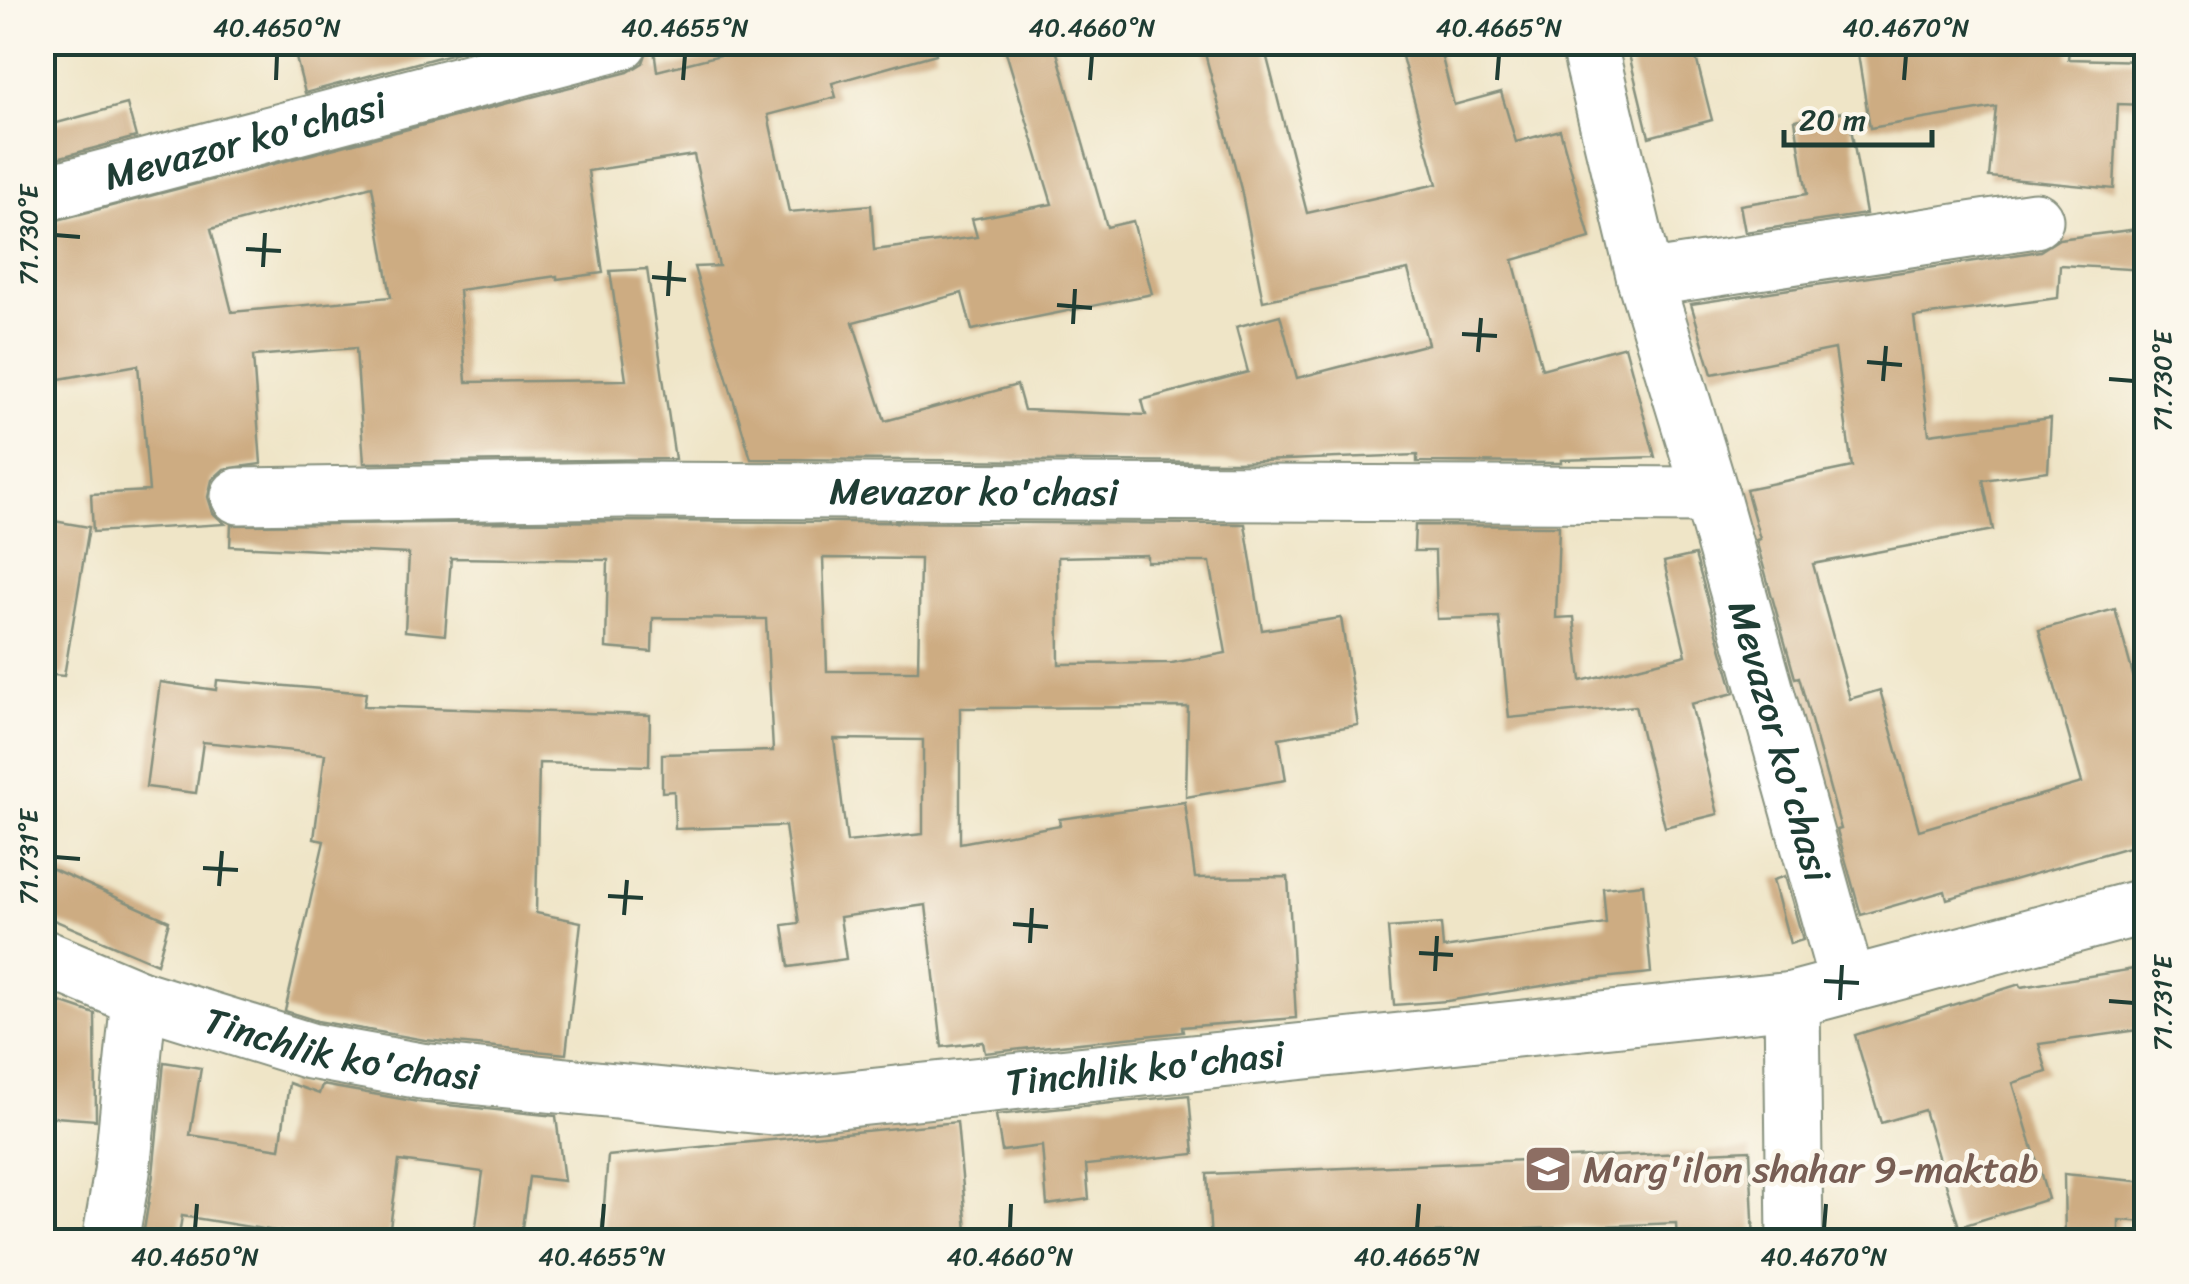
<svg xmlns="http://www.w3.org/2000/svg" width="2189" height="1284" viewBox="0 0 2189 1284" font-family="Sriracha,sans-serif">
<style>
.building{fill:#cdac82;fill-rule:evenodd}
.lines{fill:none;stroke-linecap:round;stroke-linejoin:round}
.minor-casing{stroke:#87917e;stroke-width:59}
.minor{stroke:#fff;stroke-width:55}
.ticks{fill:none;stroke:#1f3d34;stroke-width:4}
.labels{text-anchor:middle;stroke-width:9;stroke-linejoin:round;paint-order:stroke}
.street-label{font-size:38px;fill:#1f3d34;stroke:#fbf7ec}
.education-label{font-size:38px;fill:#785e54;stroke:#fbf7ec;text-anchor:start}
.neatline{fill:none;stroke:#1f3d34;stroke-width:4}
.ticks-label{font-size:25px;text-anchor:middle;fill:#1f3d34}
</style>
<rect width="100%" height="100%" fill="#fbf7ec"/>
<filter id="ink" filterUnits="userSpaceOnUse"><feTurbulence type="fractalNoise" baseFrequency=".01" numOctaves="2"/><feDisplacementMap in="SourceGraphic" scale="20" xChannelSelector="R" yChannelSelector="G"/><feConvolveMatrix kernelMatrix="1 2 1 2 8 2 1 2 1" color-interpolation-filters="sRGB"/></filter>
<filter id="wash" filterUnits="userSpaceOnUse"><feTurbulence type="fractalNoise" baseFrequency=".0048" numOctaves="4" result="noise"/><feDisplacementMap in="SourceGraphic" scale="40" xChannelSelector="R" yChannelSelector="G"/><feGaussianBlur stdDeviation="2.25" result="paint"/><feColorMatrix in="noise" values="0 0 0 0 0 0 0 0 0 0 0 0 0 0 0 0 0 1.4 0 .05"/><feComposite in="paint" operator="in"/></filter>
<g filter="url(#wash)">
<rect width="100%" height="100%" fill="#efe5c7"/>
<g id="blocks">
<!-- building -->
<g class="building">
<path d="M292 42H495L305 93Z"/>
<path d="M650 42H653L657 71 772 42H934L936 54 832 83 836 97 768 115 789 212 871 205 874 250 977 237 972 219 1052 204 1003 42H1054L1107 227 1133 221 1152 294 972 330 962 293 853 322 885 421 1017 385 1024 410 1146 415 1142 400 1248 372 1236 327 1280 315 1297 378 1428 344 1408 270 1263 301 1241 189 1202 42H1263L1307 213 1437 184 1398 42H1438L1454 105 1501 92 1516 142 1560 130 1590 238 1513 260 1542 369 1625 346 1655 457 1561 460V463L1417 462V455L1236 462 751 459 694 267 719 266 694 155 588 171 603 273 557 279V276L459 290 466 382 626 380 610 271 647 269 675 459 364 463 356 348 253 356 261 464 224 469 212 480 208 497 213 513 225 524 93 532 91 494 149 491 138 365 48 381 42 360V224L628 72 643 63ZM372 186 391 297 232 312 211 229Z"/>
<path d="M1626 42H1692L1712 120 1649 137Z"/>
<path d="M1856 42H2070L2068 59 2146 61V105L2118 104 2114 189 1989 177 1996 107 1870 128Z"/>
<path d="M127 104 136 137 42 162V127Z"/>
<path d="M1848 111 1866 214 1745 232 1740 205 1807 194 1795 120Z"/>
<path d="M2146 228V270L2060 265 2058 298 1914 317 1929 434 2051 418 2048 471 1983 480 1993 530 1813 564 1850 699 1880 690 1919 830 2082 783 2039 630 2115 609 2146 723V842L1947 899 1945 891 1861 915 1837 830 1841 829 1799 677 1795 678 1756 540 1760 539 1746 489 1852 467 1835 349 1712 374 1691 304 2040 251 2059 239Z"/>
<path d="M42 519 89 527 64 676 42 674Z"/>
<path d="M625 521 1245 524 1262 630 1341 618 1358 725 1279 738 1286 780 1186 797 1188 707 960 708V843L1060 825 1059 819 1185 802 1195 878 1288 877 1296 1018 1182 1027 1183 1032 985 1053 983 1042 942 1047 926 905 840 917 846 959 789 967 783 925 799 923 785 826 675 829 674 791 662 792V754L773 751 766 619 653 618 652 652 606 648 608 560 451 558 445 635 405 631 409 554 230 546 231 525ZM1147 555V562H1210L1226 653 1172 663 1059 664 1058 557ZM823 558 920 559 918 671H827ZM834 739 923 740V834L847 842Z"/>
<path d="M1415 525 1559 526 1556 618 1574 617 1581 681 1686 655 1664 562 1695 555 1734 693 1691 704 1718 814 1665 827 1635 706 1509 718 1499 617 1437 619 1435 551H1414Z"/>
<path d="M217 680 366 693 364 706 650 715 649 766 539 763 536 913 581 922 566 1054 425 1040 317 1021 285 1011 324 841 314 839 325 754 203 742 196 793 146 787 160 682 216 690Z"/>
<path d="M42 864 169 921 157 964 42 915Z"/>
<path d="M1785 876 1803 940 1790 944 1773 880Z"/>
<path d="M1643 884 1651 973 1574 981 1447 1001 1394 1005 1388 928 1441 924 1443 948 1606 924 1603 888Z"/>
<path d="M2146 967V1029L2039 1044 2047 1072 2013 1083 2048 1199 1959 1227 1924 1110 1881 1123 1855 1035 2020 984 2021 987Z"/>
<path d="M42 996 95 1014 96 1120 42 1116Z"/>
<path d="M164 1062 201 1068 190 1135 280 1149 289 1083 319 1094 322 1085 418 1102 556 1116 564 1181 529 1177 520 1242H474L483 1172 399 1161 388 1242H319V1238L182 1216 178 1242H142L153 1175Z"/>
<path d="M1189 1095 1194 1154 1086 1165 1089 1199 1047 1205 1042 1146 1002 1151 996 1115Z"/>
<path d="M957 1122 968 1242H919L918 1229 779 1242H601L608 1156Z"/>
<path d="M1750 1150 1754 1242H1677L1676 1223 1211 1242 1207 1174Z"/>
<path d="M2064 1174 2146 1182V1222L2119 1220V1242H2065Z"/>
</g>
</g>
</g>
<g filter="url(#ink)">
<use href="#blocks" fill-opacity="0" stroke="#87917e" stroke-width="2.5"/>
<g class="lines">
<!-- minor casing -->
<g class="minor-casing">
<g id="minor">
<path id="s1" d="M1588 42 1645 279 1711 495 1848 985"/>
<path id="s2" d="M42 194 620 42"/>
<path d="M1645 279 2035 220"/>
<path id="s3" d="M239 496 625 490 1711 495"/>
<path id="s4" d="M42 957 139 998 310 1051 421 1071 772 1107 1792 1000 2146 906"/>
<path d="M1792 1000 1795 1242"/>
<path d="M110 1242 122 1172 139 998"/>
</g>
</g>
<!-- minor -->
<use href="#minor" class="minor"/>
</g>
</g>
<!-- ticks -->
<path class="ticks" d="M276 80 277 55M683 80 685 55M1090 80 1092 55M1497 80 1499 55M1904 80 1906 55M55 235 80 237M246 249 281 251M263 267 265 233M652 277 686 280M668 296 670 261M1057 305 1092 308M1073 324 1075 289M1462 334 1497 336M1478 352 1481 318M1867 362 1902 365M2109 379 2134 381M1883 381 1886 346M55 857 80 859M203 868 238 870M219 886 222 851M608 896 643 898M624 915 627 880M1013 924 1048 927M1030 943 1032 908M1419 953 1453 955M1435 971 1437 936M1824 981 1859 983M1840 1000 1842 965M2109 1001 2134 1003M195 1229 197 1204M602 1229 604 1204M1010 1229 1011 1204M1417 1229 1419 1204M1824 1229 1826 1204"/>
<!-- icons -->
<defs>
<g id="school-square" transform="scale(2.5)"><rect x="-9" y="-9" width="18" height="18" rx="4" fill="#8d6e63" stroke="#fbf7ec"/><path d="M0-5L7-2L0 1L-7-2ZM-4 1L0 2.5L4 1V4Q0 6-4 4Z" fill="#fff"/></g>
</defs>
<g fill-rule="evenodd">
<use href="#school-square" x="1548" y="1169"/>
</g>
<g class="labels">
<!-- street labels -->
<g class="street-label">
<text dy="13" stroke="none"><textPath href="#s2" startOffset="210">Mevazor ko'chasi</textPath></text>
<text dy="13" stroke="none"><textPath href="#s3" startOffset="735">Mevazor ko'chasi</textPath></text>
<text dy="13" stroke="none"><textPath href="#s1" startOffset="725">Mevazor ko'chasi</textPath></text>
<text dy="13" stroke="none"><textPath href="#s4" startOffset="315">Tinchlik ko'chasi</textPath></text>
<text dy="13" stroke="none"><textPath href="#s4" startOffset="1125">Tinchlik ko'chasi</textPath></text>
</g>
<!-- education labels -->
<g class="education-label">
<text x="1583" y="1182">Marg'ilon shahar 9-maktab</text>
</g>
</g>
<!-- margin -->
<rect width="2189" height="1284" fill="none" stroke="#fbf7ec" stroke-width="110"/>
<!-- scale -->
<path d="M1784 130v15h148v-15" fill="none" stroke="#1f3d34" stroke-width="5"/>
<text x="1799" y="130" font-size="30" fill="#1f3d34" stroke="#fbf7ec" stroke-width="8" paint-order="stroke">20 m</text>
<rect x="55" y="55" width="2079" height="1174" class="neatline"/>
<g class="ticks-label">
<text x="277" y="36">40.4650°N</text>
<text x="685" y="36">40.4655°N</text>
<text x="1092" y="36">40.4660°N</text>
<text x="1499" y="36">40.4665°N</text>
<text x="1906" y="36">40.4670°N</text>
<text transform="translate(28 235) rotate(-90)" y="9">71.730°E</text>
<text transform="translate(2162 381) rotate(-90)" y="9">71.730°E</text>
<text transform="translate(28 857) rotate(-90)" y="9">71.731°E</text>
<text transform="translate(2162 1003) rotate(-90)" y="9">71.731°E</text>
<text x="195" y="1265">40.4650°N</text>
<text x="602" y="1265">40.4655°N</text>
<text x="1010" y="1265">40.4660°N</text>
<text x="1417" y="1265">40.4665°N</text>
<text x="1824" y="1265">40.4670°N</text>
</g>
</svg>
